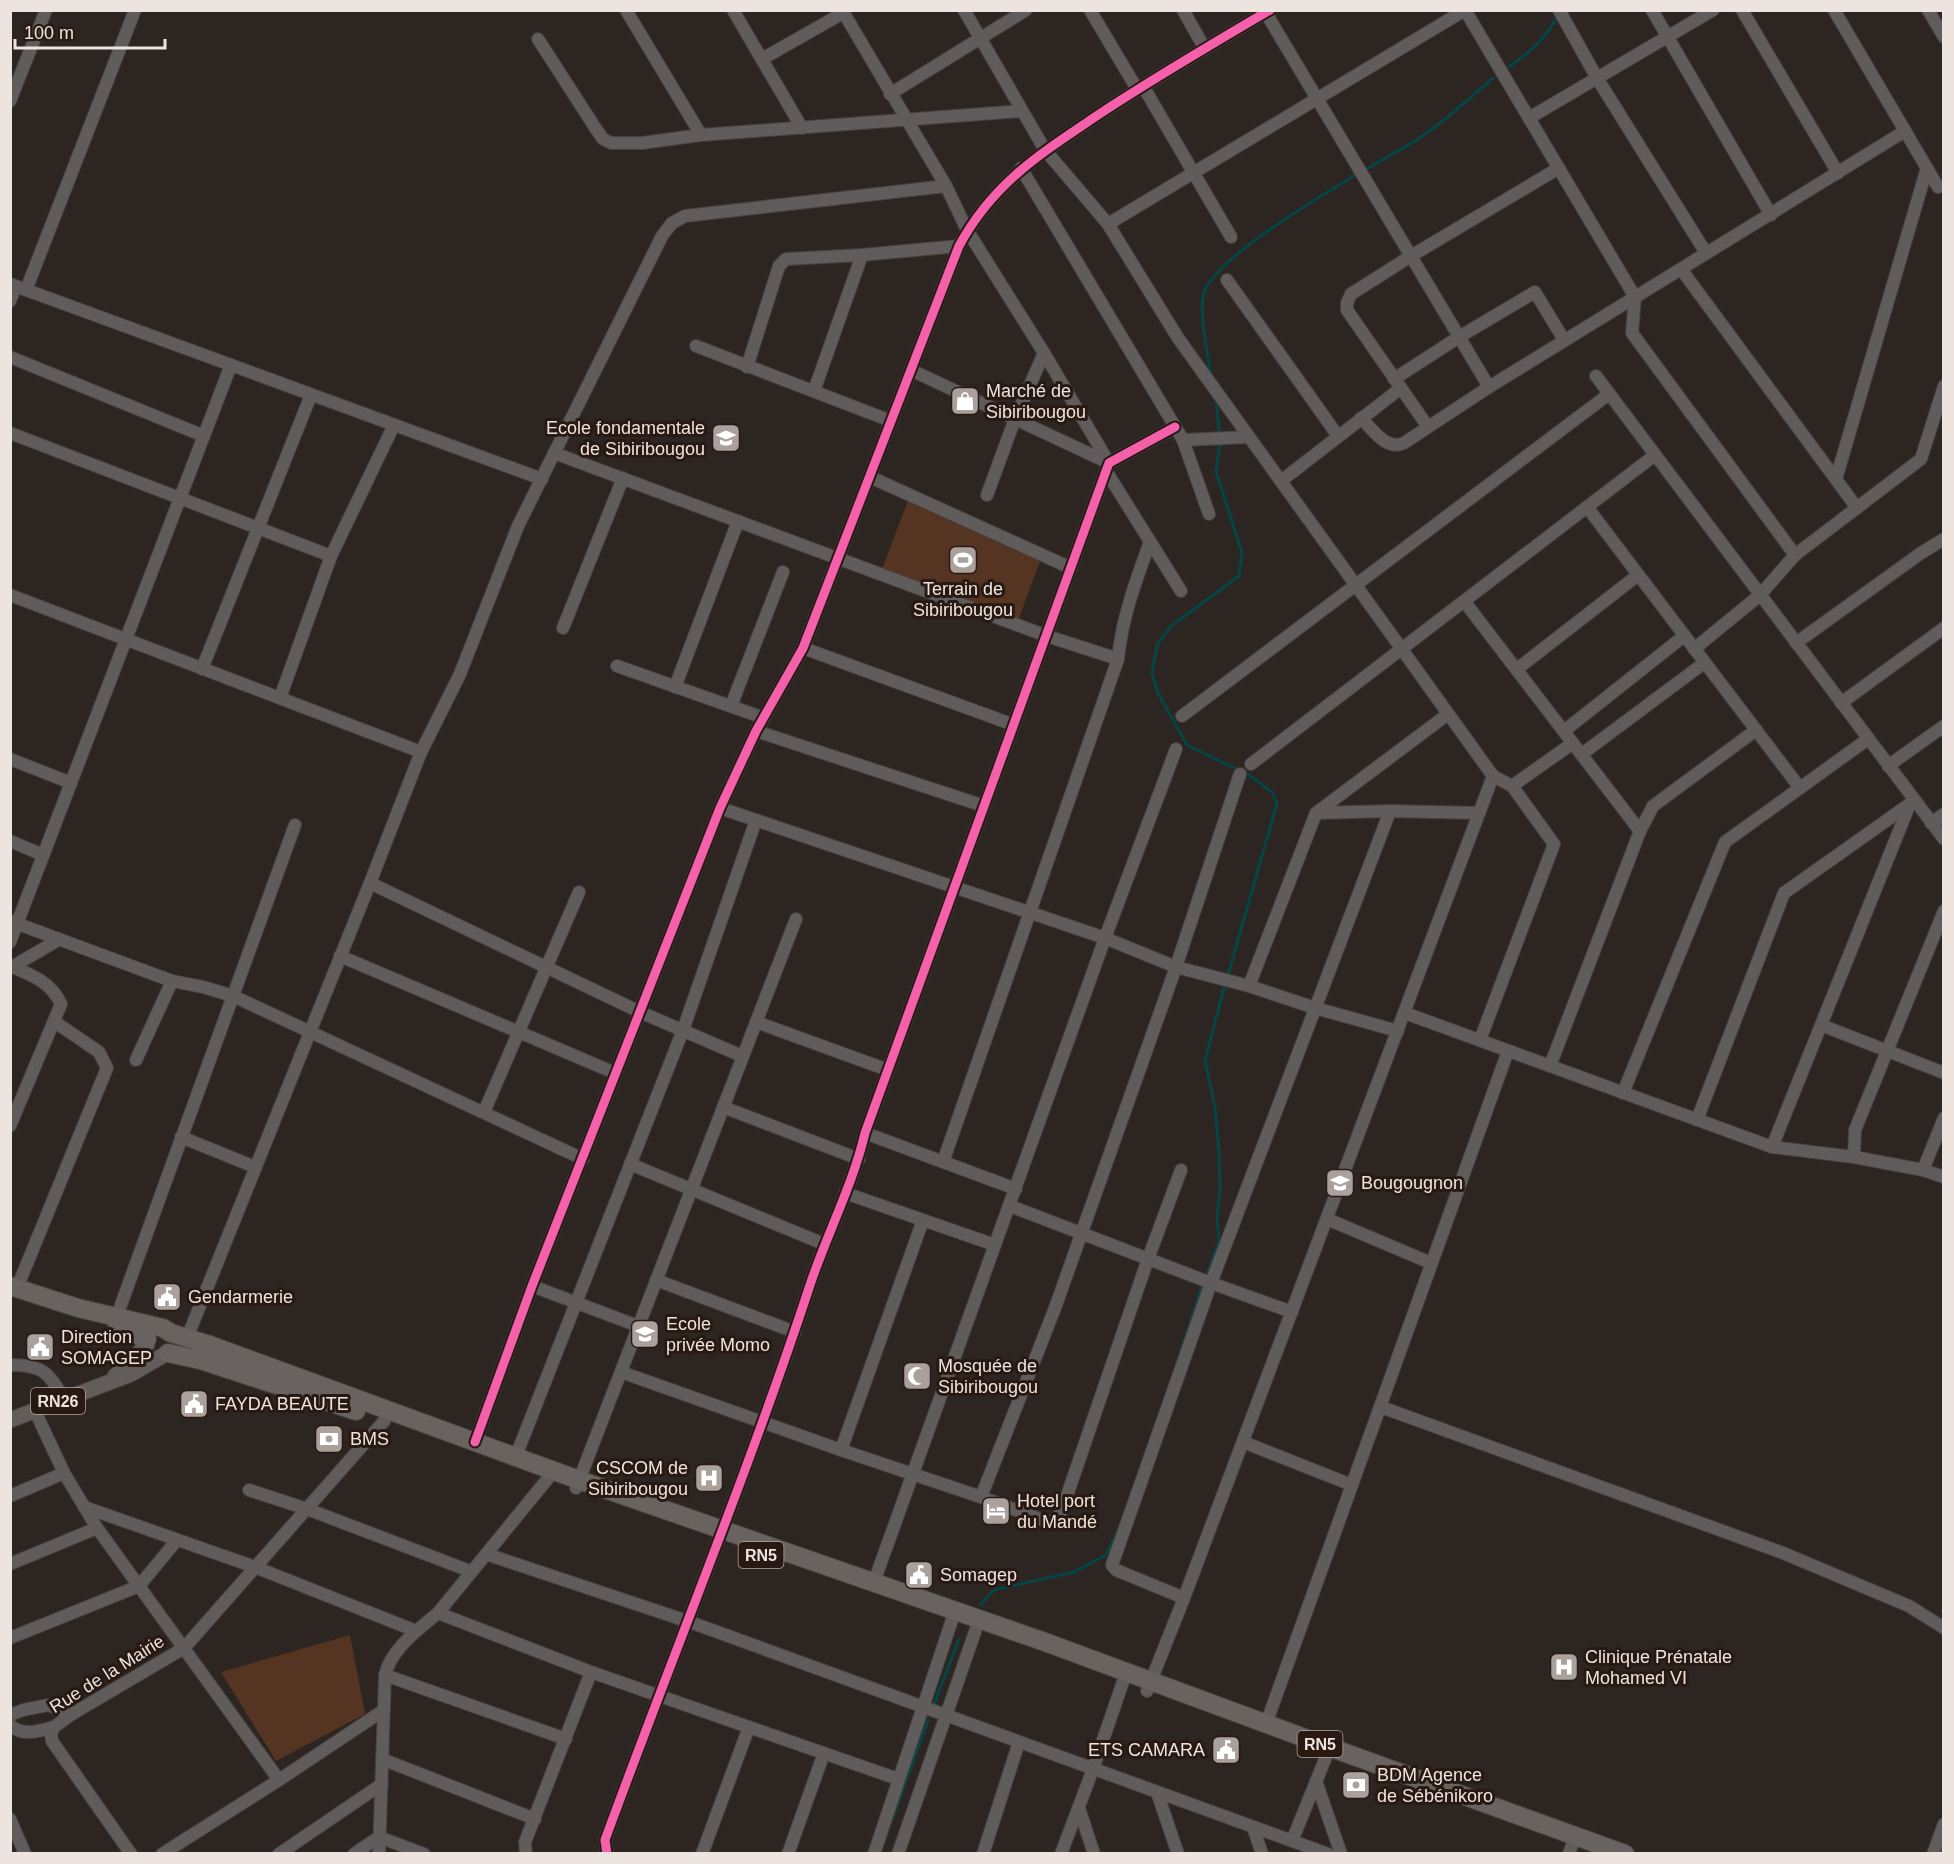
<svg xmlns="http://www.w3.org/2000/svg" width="1954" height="1864" viewBox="0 0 1954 1864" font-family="Helvetica,sans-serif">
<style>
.pitch{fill:#563422}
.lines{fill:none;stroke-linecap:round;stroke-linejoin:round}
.stream{stroke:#044546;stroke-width:3}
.minor-casing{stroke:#47413d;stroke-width:14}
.major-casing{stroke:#47413d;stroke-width:17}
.highway-casing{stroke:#47413d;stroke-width:20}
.minor{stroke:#605c5b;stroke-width:12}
.major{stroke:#625c5a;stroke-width:15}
.highway{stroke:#686260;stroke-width:18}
.cycleway-casing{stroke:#281a13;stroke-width:13}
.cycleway{stroke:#f560ab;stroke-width:9}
.labels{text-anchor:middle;stroke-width:6;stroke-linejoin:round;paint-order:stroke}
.shield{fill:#281a13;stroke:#b3a7a2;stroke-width:1.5}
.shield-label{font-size:16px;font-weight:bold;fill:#eee4df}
.poi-label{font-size:18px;fill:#eee4df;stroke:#281a13;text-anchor:start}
.street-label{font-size:18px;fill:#eee4df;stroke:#281a13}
</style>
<rect width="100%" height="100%" fill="#2d2522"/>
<!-- pitch -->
<g class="pitch">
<path d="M909 498 1044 550 1018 621 882 569Z"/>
<path d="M350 1635 365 1714 276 1761 221 1672Z"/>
</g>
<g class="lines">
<!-- stream -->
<g class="stream">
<path d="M1505 70C1528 53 1545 41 1558 15"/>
<path d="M1363 171 1417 140 1448 117 1493 78"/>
<path d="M1211 374C1207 355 1200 314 1203 296 1210 260 1325 194 1357 174"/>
<path d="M1216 398 1219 430"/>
<path d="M1220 442 1216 471 1242 553 1239 576 1171 626 1157 645 1152 673 1158 693 1187 745 1249 775 1272 792 1277 803 1227 978"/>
<path d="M1206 1277 1219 1241 1217 1217 1220 1189 1219 1153 1215 1108 1205 1061 1225 984"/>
<path d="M1180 1354 1203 1283"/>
<path d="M980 1605 994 1590 1074 1572 1106 1555 1116 1535"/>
<path d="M933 1707 959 1639"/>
<path d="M883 1845 928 1720"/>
</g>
<!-- minor casing -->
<g class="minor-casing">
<g id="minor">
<path d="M626 10 701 135"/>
<path d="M733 10 802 128"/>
<path d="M842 10 946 186 967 230 1044 353 1109 463"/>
<path d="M964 10 1045 150 1108 224 1178 338 1493 776 1512 786 1554 844 1480 1040"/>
<path d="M1090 10 1137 89"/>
<path d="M1183 10 1205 49"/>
<path d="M1465 10 1635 297 1632 333 1795 555"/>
<path d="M1559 10 1597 78 1706 253"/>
<path d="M1652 10 1771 215"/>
<path d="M1742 10 1838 173"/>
<path d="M1834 10 1938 187"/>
<path d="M1928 10 1944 37"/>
<path d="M1266 13 1489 387"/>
<path d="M538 39 596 129 603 139 611 143H642L701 135 1022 111"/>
<path d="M762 59 843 13"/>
<path d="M1143 86 1231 237"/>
<path d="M890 94 1026 10"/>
<path d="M10 101 46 10"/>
<path d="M1529 118 1713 10"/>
<path d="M1021 168 1183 440 1209 514"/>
<path d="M1108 224 1465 10"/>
<path d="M1681 269 1857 508"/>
<path d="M1227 280 1338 436"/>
<path d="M10 284 542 479"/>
<path d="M26 290 135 10"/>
<path d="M10 301 16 286"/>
<path d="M696 346 891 421"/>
<path d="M10 357 204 436"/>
<path d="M747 367 779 266 786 259 862 255 959 246"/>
<path d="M911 370 1109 463"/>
<path d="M1596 376 1944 839"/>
<path d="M1394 379 1459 337 1535 292 1564 340"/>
<path d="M814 391 862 255"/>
<path d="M1361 418C1373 430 1386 451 1404 443L1489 387 1905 131"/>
<path d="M1428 427 1347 310V303L1351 294 1411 256 1559 168"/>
<path d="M10 433 331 556"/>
<path d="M1183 440 1249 437"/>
<path d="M554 453 1047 636 1118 659"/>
<path d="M1106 471 1181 591"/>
<path d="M870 477 1071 568"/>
<path d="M1836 479 1927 168"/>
<path d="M1281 481 1401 388"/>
<path d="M987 495 1015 419 1044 353"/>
<path d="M1587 507 1800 788"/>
<path d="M10 595 421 752"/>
<path d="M1464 601 1640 831"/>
<path d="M563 628 623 478"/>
<path d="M1796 643 1921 553 1944 539"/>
<path d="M803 648 1014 725"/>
<path d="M1694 649 1760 595 1795 555 1921 459 1944 386"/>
<path d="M617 666 764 718"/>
<path d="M202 669 311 395"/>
<path d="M1517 669 1638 575"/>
<path d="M675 687 738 521"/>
<path d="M280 698 331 556 394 425"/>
<path d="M1841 703 1944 628"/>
<path d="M731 706 783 572"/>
<path d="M1182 716 1609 394"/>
<path d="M756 731 984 806"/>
<path d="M1564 731 1684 636"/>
<path d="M1582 754 1704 663"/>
<path d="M10 759 71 783"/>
<path d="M1251 764 1655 455"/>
<path d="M1888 766 1944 726"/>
<path d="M1512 786 1573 743"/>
<path d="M720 808 1105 938 1176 967 1249 986 1315 1008 1398 1031"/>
<path d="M1316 813 1390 811 1479 813"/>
<path d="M1931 823 1944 814"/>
<path d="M10 841 43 855"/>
<path d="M370 883 640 1012 742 1056"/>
<path d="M10 921 172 981 203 987 233 996 583 1159"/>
<path d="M10 942 231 365"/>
<path d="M340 956 615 1073"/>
<path d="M10 966C32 975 51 982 61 1004L10 1126"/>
<path d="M12 967 58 940"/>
<path d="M1249 986 1316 813 1448 714"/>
<path d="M1405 1013 1772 1147 1854 1157 1923 1170 1944 1177"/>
<path d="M756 1022 888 1070"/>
<path d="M1821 1025 1944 1073"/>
<path d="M136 1060 172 981"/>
<path d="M1550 1066 1640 831 1653 806 1756 730"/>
<path d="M1623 1093 1725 842 1868 739"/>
<path d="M723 1107 859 1159"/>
<path d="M484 1112 579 892"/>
<path d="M1697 1120 1784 893 1914 801"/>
<path d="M865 1133 1016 1189"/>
<path d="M181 1137 255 1167"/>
<path d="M1772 1147 1909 806"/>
<path d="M1854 1157 1855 1130 1944 911"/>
<path d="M943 1162 1118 659C1122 618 1136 580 1150 542"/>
<path d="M630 1164 824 1244"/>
<path d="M1923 1170 1944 1118"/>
<path d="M845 1193 995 1245"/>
<path d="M1010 1206 1211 1283 1292 1312"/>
<path d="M1327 1219 1431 1263"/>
<path d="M656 1280 795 1332"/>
<path d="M532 1286 638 1326"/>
<path d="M17 1288 107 1068 99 1052 55 1022"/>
<path d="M114 1324 295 825"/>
<path d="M187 1338 370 883 421 752 460 674 518 526 662 236 672 223 685 216 946 186"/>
<path d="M10 1365C43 1365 48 1372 64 1399"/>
<path d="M621 1372 841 1450 981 1497 1048 1522 1055 1520 1061 1513 1148 1259 1181 1170"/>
<path d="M1381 1407 1783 1553 1909 1606 1944 1628"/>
<path d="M35 1411 64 1473 97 1528 279 1780"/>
<path d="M475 1442 532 1286 720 808 756 731 803 648 959 246C993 183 1040 154 1098 115 1154 78 1212 44 1270 10"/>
<path d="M1243 1442 1352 1485"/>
<path d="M841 1450 923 1220"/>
<path d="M516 1456 683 1030 756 820"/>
<path d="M576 1488 796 919"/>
<path d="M249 1490 307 1509 470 1571"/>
<path d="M10 1496 64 1473"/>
<path d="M981 1497 1055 1308 1176 967 1240 774"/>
<path d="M84 1507 255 1567 416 1631"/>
<path d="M486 1554 687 1621 1328 1854"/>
<path d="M10 1564 97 1528"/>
<path d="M874 1582 1105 938 1176 749"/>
<path d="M1184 1598 1116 1570 1112 1565 1211 1283 1390 811"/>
<path d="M438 1613 591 1672 898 1779"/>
<path d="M10 1638 139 1586 177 1540"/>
<path d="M385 1675 566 1739"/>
<path d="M1147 1691 1184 1598 1493 776"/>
<path d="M10 1715 23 1710 48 1705 72 1714"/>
<path d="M1266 1724 1508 1051"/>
<path d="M10 1725C23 1737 38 1731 54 1727"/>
<path d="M382 1759 535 1819"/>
<path d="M1316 1781 1341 1854"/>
<path d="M1157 1792 1178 1854"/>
<path d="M1079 1808 1094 1854"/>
<path d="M10 1819 25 1854"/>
<path d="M1253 1827 1262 1854"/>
<path d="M379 1837 424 1854"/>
<path d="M1292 1841 1326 1757"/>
<path d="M131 1854 52 1741 51 1734 54 1727 72 1714 184 1648 385 1420"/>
<path d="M162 1854 279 1780 384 1710"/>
<path d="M279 1854 382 1784"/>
<path d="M354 1854 379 1837"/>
<path d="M379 1854 385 1675C391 1649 418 1630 438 1613L554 1471"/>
<path d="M526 1854 525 1842 591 1672"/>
<path d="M607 1854 605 1840C673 1654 749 1471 811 1282 828 1232 853 1184 865 1133L1106 471 1109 463 1175 427"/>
<path d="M702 1854 749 1727"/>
<path d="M788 1854 824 1753"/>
<path d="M874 1854 952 1620"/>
<path d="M898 1854 976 1629"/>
<path d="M983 1854 1019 1742"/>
<path d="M1061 1854 1093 1769 1126 1673"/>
<path d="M1569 1854 1575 1836"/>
<path d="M1933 1854 1944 1824"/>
</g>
</g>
<!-- major casing -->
<g class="major-casing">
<g id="major">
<path d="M115 1376 126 1367 147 1344"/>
<path d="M10 1420 131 1374 164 1355"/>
</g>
</g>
<!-- highway casing -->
<g class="highway-casing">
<g id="highway">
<path d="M10 1286 78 1308 163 1328 171 1333 207 1344 579 1480 1045 1642 1329 1747 1625 1854"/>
<path d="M118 1327 147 1339"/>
<path d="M168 1353 200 1360 356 1411"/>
</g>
</g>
<!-- minor -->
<use href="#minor" class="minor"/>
<!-- major -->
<use href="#major" class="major"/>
<!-- highway -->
<use href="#highway" class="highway"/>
<!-- cycleway casing -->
<g class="cycleway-casing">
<g id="cycleway">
<path d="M475 1442 532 1286 720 808 756 731 803 648 959 246C993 183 1040 154 1098 115 1154 78 1212 44 1270 10"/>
<path d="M607 1854 605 1840C673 1654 749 1471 811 1282 828 1232 853 1184 865 1133L1106 471 1109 463 1175 427"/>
</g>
</g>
<!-- cycleway -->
<use href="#cycleway" class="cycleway"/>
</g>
<!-- icons -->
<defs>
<g id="shop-square" transform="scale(1.5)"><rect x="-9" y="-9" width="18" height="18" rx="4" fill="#aaa19d" stroke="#281a13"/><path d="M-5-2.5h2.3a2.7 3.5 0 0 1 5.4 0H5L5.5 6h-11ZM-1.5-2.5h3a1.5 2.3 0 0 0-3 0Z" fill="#fff"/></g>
<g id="school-square" transform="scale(1.5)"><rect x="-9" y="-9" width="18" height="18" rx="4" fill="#aaa19d" stroke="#281a13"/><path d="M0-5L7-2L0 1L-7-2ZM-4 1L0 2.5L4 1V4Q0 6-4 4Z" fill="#fff"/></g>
<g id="stadium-square" transform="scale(1.5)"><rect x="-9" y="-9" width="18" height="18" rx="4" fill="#aaa19d" stroke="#281a13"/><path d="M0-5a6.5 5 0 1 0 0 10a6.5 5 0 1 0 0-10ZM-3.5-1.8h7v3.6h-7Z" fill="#fff"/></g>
<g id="civic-square" transform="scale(1.5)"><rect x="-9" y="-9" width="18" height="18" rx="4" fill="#aaa19d" stroke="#281a13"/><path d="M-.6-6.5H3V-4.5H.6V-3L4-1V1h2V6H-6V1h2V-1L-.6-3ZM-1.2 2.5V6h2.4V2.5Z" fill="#fff"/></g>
<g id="mosque-square" transform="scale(1.5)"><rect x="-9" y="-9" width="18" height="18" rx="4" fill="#aaa19d" stroke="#281a13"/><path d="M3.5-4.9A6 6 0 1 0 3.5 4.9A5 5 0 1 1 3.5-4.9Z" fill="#fff"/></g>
<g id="bank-square" transform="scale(1.5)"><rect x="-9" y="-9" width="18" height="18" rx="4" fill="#aaa19d" stroke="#281a13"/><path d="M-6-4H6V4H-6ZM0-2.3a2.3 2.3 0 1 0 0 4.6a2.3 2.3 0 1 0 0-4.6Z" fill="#fff"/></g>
<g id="hospital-square" transform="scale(1.5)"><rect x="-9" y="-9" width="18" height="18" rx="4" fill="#aaa19d" stroke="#281a13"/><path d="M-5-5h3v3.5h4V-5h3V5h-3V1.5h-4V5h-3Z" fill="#fff"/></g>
<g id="hotel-square" transform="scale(1.5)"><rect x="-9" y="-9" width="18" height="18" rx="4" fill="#aaa19d" stroke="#281a13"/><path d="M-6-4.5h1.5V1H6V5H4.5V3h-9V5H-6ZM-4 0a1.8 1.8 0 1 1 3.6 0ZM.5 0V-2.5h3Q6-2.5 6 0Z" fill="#fff"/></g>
</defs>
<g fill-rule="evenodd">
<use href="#shop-square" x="965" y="401"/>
<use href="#school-square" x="726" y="438"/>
<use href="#stadium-square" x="963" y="560"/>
<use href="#school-square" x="1340" y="1183"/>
<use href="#civic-square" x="167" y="1297"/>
<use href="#school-square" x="645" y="1334"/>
<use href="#civic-square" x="40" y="1347"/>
<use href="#mosque-square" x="917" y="1376"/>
<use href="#civic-square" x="194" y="1404"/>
<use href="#bank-square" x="329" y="1439"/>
<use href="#hospital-square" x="709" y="1478"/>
<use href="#hotel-square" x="996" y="1511"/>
<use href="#civic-square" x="919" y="1575"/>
<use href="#hospital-square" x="1564" y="1667"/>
<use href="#civic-square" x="1226" y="1750"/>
<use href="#bank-square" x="1356" y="1785"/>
</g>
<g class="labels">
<!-- shield labels -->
<g class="shield">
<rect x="31" y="1388" width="54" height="26" rx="4.5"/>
<rect x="738.5" y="1542" width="45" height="26" rx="4.5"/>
<rect x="1297.5" y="1731" width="45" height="26" rx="4.5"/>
</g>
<g class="shield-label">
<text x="58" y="1407">RN26</text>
<text x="761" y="1561">RN5</text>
<text x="1320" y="1750">RN5</text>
</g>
<!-- poi labels -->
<g class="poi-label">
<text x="986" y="397">Marché de<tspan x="986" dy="21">Sibiribougou</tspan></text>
<text x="705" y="434" text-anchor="end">Ecole fondamentale<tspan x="705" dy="21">de Sibiribougou</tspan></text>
<text x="963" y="595" text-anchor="middle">Terrain de<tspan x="963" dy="21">Sibiribougou</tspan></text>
<text x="1361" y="1189">Bougougnon</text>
<text x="188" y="1303">Gendarmerie</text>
<text x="666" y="1330">Ecole<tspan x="666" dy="21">privée Momo</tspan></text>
<text x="61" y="1343">Direction<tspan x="61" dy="21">SOMAGEP</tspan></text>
<text x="938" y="1372">Mosquée de<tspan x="938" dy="21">Sibiribougou</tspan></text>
<text x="215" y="1410">FAYDA BEAUTE</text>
<text x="350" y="1445">BMS</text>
<text x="688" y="1474" text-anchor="end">CSCOM de<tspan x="688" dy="21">Sibiribougou</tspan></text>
<text x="1017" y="1507">Hotel port<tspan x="1017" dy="21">du Mandé</tspan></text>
<text x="940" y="1581">Somagep</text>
<text x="1585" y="1663">Clinique Prénatale<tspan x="1585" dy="21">Mohamed VI</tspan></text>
<text x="1205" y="1756" text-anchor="end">ETS CAMARA</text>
<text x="1377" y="1781">BDM Agence<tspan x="1377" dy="21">de Sébénikoro</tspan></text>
</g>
<!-- street labels -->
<g class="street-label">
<text transform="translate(107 1674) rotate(-32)" y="6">Rue de la Mairie</text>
</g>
</g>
<!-- border -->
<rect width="1954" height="1864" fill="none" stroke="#eee4df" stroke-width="24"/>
<!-- scale -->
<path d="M15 39v9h150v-9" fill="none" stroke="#eee4df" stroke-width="3"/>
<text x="24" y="39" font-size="18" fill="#eee4df" stroke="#281a13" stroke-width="4.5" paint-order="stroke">100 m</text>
</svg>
